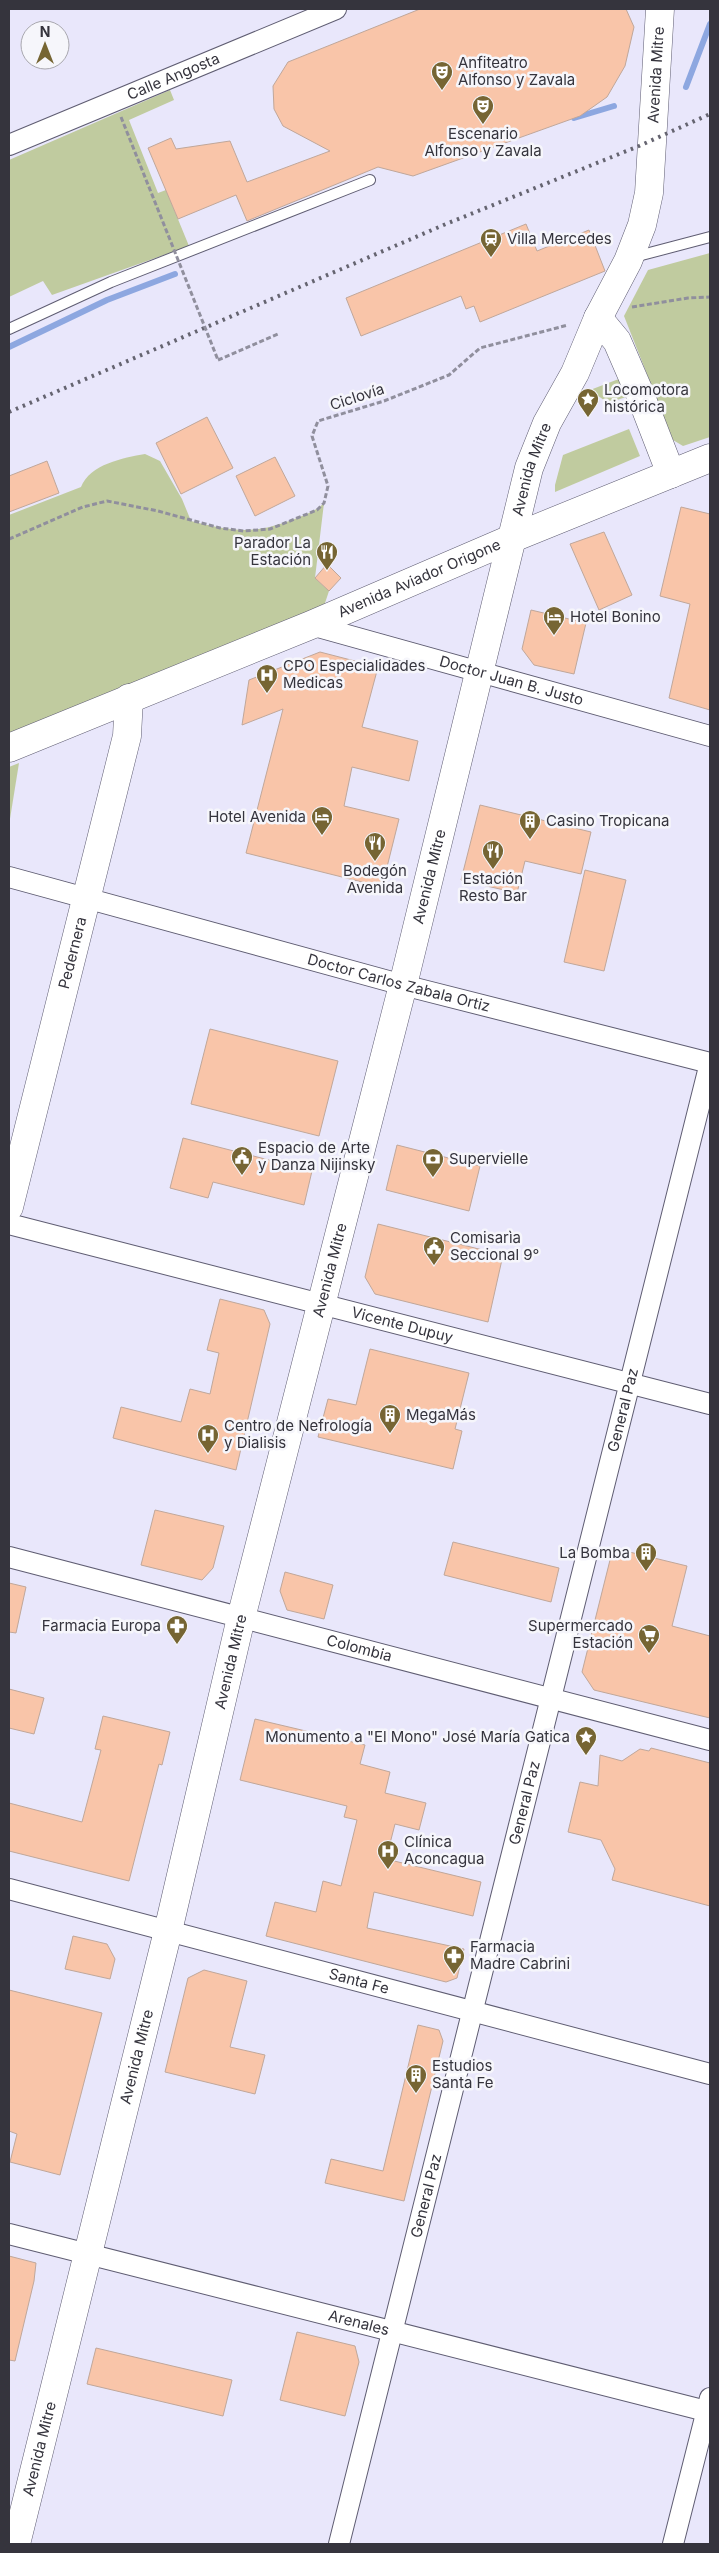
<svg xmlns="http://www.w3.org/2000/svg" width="719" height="2553" viewBox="0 0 719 2553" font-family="Inter,sans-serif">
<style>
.green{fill:#c0cb9f}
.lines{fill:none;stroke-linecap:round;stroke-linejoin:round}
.stream{stroke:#8da7e0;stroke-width:6}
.building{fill:#f9c5a9;stroke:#c0a79a}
.lane-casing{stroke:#5f5d72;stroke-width:12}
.street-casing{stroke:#5f5d72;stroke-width:22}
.secondary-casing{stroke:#5f5d72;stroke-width:29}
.primary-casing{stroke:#5f5d72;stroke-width:29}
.path{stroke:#908f9d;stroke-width:3;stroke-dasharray:5 2.5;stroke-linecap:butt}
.lane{stroke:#fff;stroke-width:10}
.street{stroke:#fff;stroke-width:20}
.secondary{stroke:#fff;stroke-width:28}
.primary{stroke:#fff;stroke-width:28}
.rail{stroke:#656470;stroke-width:4;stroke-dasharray:2.5 5;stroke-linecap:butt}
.path-bridge{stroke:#908f9d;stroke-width:3;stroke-dasharray:5 2.5;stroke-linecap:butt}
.labels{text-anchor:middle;stroke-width:5;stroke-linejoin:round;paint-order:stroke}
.poi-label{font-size:15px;fill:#35343d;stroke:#f6f6fb;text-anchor:start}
.street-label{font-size:15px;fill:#35343d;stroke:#f6f6fb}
</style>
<rect width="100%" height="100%" fill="#e9e7fb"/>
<!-- green -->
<g class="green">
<path d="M170 90 174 100 129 120 158 193 166 190 189 246 52 295 43 281 9 297V160Z"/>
<path d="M710 253V437L683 446 673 440 624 316 648 270Z"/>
<path d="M624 377 632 395 608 403 590 390Z"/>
<path d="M629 429 640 456 555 492V485L563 455Z"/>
<path d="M145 454 160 461 182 499 191 521C235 532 254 535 297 518 307 514 316 511 324 503L315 578 329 591 323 609 9 739V515L81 487C90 464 123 458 145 454Z"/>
<path d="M19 763 9 825V767Z"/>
</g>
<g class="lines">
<!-- stream -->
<g class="stream">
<path d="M686 87 710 24"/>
<path d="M574 118 614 106"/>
<path d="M9 347 107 300 175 274"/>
</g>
</g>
<!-- building -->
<g class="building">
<path d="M420 9H626L634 27 625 66 607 97 580 116 413 176 378 167 247 221 236 195 178 219 148 148 171 138 176 149 230 141 247 182 330 151 283 126 274 109 273 86 288 62Z"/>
<path d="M526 224 537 251 589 230 605 271 480 322 474 306 466 309 461 296 361 336 346 298Z"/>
<path d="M207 417 233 468 181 494 156 443Z"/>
<path d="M275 457 295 496 255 516 236 476Z"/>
<path d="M47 461 59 493 9 512V476Z"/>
<path d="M681 507 710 514V710L669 698 690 604 660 596Z"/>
<path d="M604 532 632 595 599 610 570 544Z"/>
<path d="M327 564 341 578 329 591 315 578Z"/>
<path d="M531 610 586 623 574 674 534 665 522 649Z"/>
<path d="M320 652 378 667 362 727 418 741 409 781 352 767 344 806 399 819 382 887 246 853 283 709 242 725 249 680Z"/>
<path d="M480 805 591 832 581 874 525 861 517 893 461 880Z"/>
<path d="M585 870 626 880 604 971 564 962Z"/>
<path d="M210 1029 338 1061 319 1136 191 1104Z"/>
<path d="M183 1138 312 1171 304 1205 213 1182 208 1198 170 1188Z"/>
<path d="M397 1145 480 1166 469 1211 386 1190Z"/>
<path d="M378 1224 503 1255 488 1322 375 1294 365 1277Z"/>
<path d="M220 1299 264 1310 270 1324 236 1470 113 1438 121 1407 181 1422 190 1389 210 1394 219 1353 207 1350Z"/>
<path d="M370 1349 469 1373 455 1429 462 1431 453 1469 318 1437 328 1399 356 1405Z"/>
<path d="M155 1510 224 1526 213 1568 202 1580 141 1565Z"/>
<path d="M453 1542 559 1568 551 1602 444 1575Z"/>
<path d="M613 1548 687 1566 672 1626 710 1636V1718L594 1690 582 1672Z"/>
<path d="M285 1572 333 1585 324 1619 287 1610 280 1591Z"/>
<path d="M9 1583 26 1587 16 1633 9 1632Z"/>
<path d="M9 1689 44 1698 34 1734 9 1728Z"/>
<path d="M103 1716 170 1732 162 1765 159 1764 129 1881 9 1851V1803L82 1822 101 1750 95 1749Z"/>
<path d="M255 1719 365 1745 360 1764 390 1772 385 1793 426 1803 419 1830 395 1824 386 1859 481 1882 473 1916 374 1892 367 1928 464 1949 457 1978 446 1982 266 1936 275 1902 316 1912 323 1881 341 1886 357 1820 344 1817 347 1806 240 1780Z"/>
<path d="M651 1748 710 1763V1906L612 1880 615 1869 601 1840 568 1832 580 1782 598 1786 600 1755 622 1761 640 1749 649 1751Z"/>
<path d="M73 1936 107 1944 115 1959 110 1979 65 1969Z"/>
<path d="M204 1970 247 1981 230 2047 265 2055 255 2094 165 2072 188 1978Z"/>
<path d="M9 1990 102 2013 60 2175 10 2162 17 2134 9 2131Z"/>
<path d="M418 2025 439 2030 443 2041 404 2201 325 2183 331 2159 383 2171Z"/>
<path d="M9 2256 36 2263 34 2281 15 2361 9 2360Z"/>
<path d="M297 2332 355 2346 359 2362 345 2416 280 2400Z"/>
<path d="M96 2348 232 2380 223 2416 87 2384Z"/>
</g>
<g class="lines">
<!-- lane casing -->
<g class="lane-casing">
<g id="lane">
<path d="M634 257 710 237"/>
<path d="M9 329 111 282 370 180"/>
</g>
</g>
<!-- street casing -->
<g class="street-casing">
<g id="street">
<path id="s1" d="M9 145 336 9"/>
<path id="s2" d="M311 625 710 736"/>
<path id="s3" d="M9 877 403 985 710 1063"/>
<path id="s4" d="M9 1224 710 1404"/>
<path id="s5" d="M9 1557 710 1740"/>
<path id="s6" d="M9 1889 710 2074"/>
<path id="s7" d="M9 2234 710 2412"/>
<path id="s8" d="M339 2544 710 1063"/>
<path d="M673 2544 710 2398"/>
</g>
</g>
<!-- secondary casing -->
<g class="secondary-casing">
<g id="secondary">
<path d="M598 318 617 341 640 394 671 474"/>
<path id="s9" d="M9 1207 127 736 129 698"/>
<path id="s10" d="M16 2544 168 1931 241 1618 403 985 529 468 547 423 575 373 598 318 628 261 642 225 649 193 660 9"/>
</g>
</g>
<!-- primary casing -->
<g class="primary-casing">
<g id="primary">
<path id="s11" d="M9 748 311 625 513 538 710 458"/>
</g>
</g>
<!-- path -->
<g class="path">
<path d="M632 307 688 298 710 297"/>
<path d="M218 360 278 334"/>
<path d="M9 539 83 507 107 501 158 511 220 528 244 531 270 529 317 510 324 503 328 486 312 436 318 421 384 401 449 375 480 348 568 325"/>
</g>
<!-- lane -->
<use href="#lane" class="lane"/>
<!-- street -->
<use href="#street" class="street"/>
<!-- secondary -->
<use href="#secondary" class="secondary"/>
<!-- primary -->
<use href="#primary" class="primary"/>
<!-- rail -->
<path class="rail" d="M9 412 446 224 639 146 710 114"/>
<!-- path-bridge -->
<path class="path-bridge" d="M121 117 218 360"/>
</g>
<!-- icons -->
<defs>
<g id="theatre-pin" transform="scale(1.125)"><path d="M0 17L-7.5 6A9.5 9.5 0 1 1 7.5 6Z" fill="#766533" stroke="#f6f6fb"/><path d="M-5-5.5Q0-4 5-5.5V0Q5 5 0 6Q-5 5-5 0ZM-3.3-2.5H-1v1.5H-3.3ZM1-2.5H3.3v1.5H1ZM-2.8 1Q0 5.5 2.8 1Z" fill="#fff"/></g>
<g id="station-pin" transform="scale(1.125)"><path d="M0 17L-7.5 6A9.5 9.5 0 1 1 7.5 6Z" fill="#766533" stroke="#f6f6fb"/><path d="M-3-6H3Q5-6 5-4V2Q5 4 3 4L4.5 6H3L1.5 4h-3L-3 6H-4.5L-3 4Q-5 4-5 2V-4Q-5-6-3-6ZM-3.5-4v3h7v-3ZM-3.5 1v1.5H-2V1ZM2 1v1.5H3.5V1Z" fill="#fff"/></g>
<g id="sight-pin" transform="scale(1.125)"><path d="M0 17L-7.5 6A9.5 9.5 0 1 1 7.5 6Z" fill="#766533" stroke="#f6f6fb"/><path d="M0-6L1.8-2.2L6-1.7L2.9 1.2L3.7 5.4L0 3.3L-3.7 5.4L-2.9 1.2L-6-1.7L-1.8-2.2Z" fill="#fff"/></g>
<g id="restaurant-pin" transform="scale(1.125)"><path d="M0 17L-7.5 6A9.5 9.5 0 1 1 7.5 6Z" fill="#766533" stroke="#f6f6fb"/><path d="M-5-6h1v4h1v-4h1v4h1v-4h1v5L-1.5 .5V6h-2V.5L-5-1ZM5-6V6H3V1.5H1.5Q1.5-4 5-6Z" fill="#fff"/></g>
<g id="hotel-pin" transform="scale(1.125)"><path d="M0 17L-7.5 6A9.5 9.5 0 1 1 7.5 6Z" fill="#766533" stroke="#f6f6fb"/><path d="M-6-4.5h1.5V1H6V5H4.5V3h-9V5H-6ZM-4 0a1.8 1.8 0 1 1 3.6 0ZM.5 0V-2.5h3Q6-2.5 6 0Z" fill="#fff"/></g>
<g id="hospital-pin" transform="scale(1.125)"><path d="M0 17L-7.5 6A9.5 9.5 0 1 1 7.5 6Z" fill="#766533" stroke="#f6f6fb"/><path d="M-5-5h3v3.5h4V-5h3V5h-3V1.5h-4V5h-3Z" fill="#fff"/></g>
<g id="building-pin" transform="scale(1.125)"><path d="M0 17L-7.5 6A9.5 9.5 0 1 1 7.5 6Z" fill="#766533" stroke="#f6f6fb"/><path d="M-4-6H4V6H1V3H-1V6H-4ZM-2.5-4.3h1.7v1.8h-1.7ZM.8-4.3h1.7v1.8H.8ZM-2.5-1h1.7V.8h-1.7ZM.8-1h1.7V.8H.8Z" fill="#fff"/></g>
<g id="civic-pin" transform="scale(1.125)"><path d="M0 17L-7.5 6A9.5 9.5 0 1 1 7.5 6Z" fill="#766533" stroke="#f6f6fb"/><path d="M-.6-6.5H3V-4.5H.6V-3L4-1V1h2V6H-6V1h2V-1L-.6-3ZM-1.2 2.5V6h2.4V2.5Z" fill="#fff"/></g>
<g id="bank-pin" transform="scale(1.125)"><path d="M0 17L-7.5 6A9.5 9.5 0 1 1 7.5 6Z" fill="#766533" stroke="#f6f6fb"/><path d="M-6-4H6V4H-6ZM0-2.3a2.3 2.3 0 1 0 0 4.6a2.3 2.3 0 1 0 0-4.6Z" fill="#fff"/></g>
<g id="pharmacy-pin" transform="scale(1.125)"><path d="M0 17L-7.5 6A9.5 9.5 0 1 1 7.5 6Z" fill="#766533" stroke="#f6f6fb"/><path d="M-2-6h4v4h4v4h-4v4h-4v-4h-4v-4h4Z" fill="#fff"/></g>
<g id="supermarket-pin" transform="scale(1.125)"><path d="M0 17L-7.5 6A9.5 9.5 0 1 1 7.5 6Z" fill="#766533" stroke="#f6f6fb"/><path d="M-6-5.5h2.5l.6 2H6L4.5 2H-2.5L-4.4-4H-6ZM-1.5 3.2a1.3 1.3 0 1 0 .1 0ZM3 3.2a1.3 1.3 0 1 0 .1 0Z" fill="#fff"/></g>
</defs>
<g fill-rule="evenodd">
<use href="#theatre-pin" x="442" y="72"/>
<use href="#theatre-pin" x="483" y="106"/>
<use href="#station-pin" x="491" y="239"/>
<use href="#sight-pin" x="588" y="399"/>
<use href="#restaurant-pin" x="327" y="552"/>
<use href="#hotel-pin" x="554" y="617"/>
<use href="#hospital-pin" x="267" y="675"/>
<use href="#hotel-pin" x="322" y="817"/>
<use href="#building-pin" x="530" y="821"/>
<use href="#restaurant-pin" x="375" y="843"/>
<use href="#restaurant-pin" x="493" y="851"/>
<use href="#civic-pin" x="242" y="1157"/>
<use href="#bank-pin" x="433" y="1159"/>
<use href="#civic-pin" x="434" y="1247"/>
<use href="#building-pin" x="390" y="1415"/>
<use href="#hospital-pin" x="208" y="1435"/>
<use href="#building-pin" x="646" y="1553"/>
<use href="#pharmacy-pin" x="177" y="1626"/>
<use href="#supermarket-pin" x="649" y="1635"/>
<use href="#sight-pin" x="586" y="1737"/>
<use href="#hospital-pin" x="388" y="1851"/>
<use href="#pharmacy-pin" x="454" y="1956"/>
<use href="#building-pin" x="416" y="2075"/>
</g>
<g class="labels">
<!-- poi labels -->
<g class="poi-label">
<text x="458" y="68">Anfiteatro<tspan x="458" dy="17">Alfonso y Zavala</tspan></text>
<text x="483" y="139" text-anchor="middle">Escenario<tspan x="483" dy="17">Alfonso y Zavala</tspan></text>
<text x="507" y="244">Villa Mercedes</text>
<text x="604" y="395">Locomotora<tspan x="604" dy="17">histórica</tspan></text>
<text x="311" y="548" text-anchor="end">Parador La<tspan x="311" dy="17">Estación</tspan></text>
<text x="570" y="622">Hotel Bonino</text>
<text x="283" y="671">CPO Especialidades<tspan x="283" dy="17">Medicas</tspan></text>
<text x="306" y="822" text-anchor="end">Hotel Avenida</text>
<text x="546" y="826">Casino Tropicana</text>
<text x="375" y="876" text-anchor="middle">Bodegón<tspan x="375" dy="17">Avenida</tspan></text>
<text x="493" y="884" text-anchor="middle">Estación<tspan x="493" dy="17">Resto Bar</tspan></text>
<text x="258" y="1153">Espacio de Arte<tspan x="258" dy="17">y Danza Nijinsky</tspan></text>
<text x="449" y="1164">Supervielle</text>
<text x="450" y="1243">Comisarìa<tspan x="450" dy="17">Seccional 9°</tspan></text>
<text x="406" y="1420">MegaMás</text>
<text x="224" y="1431">Centro de Nefrología<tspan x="224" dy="17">y Dialisis</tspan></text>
<text x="630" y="1558" text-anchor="end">La Bomba</text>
<text x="161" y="1631" text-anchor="end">Farmacia Europa</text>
<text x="633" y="1631" text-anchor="end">Supermercado<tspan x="633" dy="17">Estación</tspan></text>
<text x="570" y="1742" text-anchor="end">Monumento a "El Mono" José María Gatica</text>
<text x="404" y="1847">Clínica<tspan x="404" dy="17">Aconcagua</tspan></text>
<text x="470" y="1952">Farmacia<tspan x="470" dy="17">Madre Cabrini</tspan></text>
<text x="432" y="2071">Estudios<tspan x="432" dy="17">Santa Fe</tspan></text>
</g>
<!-- street labels -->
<g class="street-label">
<text dy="5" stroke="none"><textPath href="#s10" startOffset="2558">Avenida Mitre</textPath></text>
<text dy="5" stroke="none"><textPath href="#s1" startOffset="178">Calle Angosta</textPath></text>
<text transform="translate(357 397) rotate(-18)" y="5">Ciclovía</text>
<text dy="5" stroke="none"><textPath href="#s10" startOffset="2138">Avenida Mitre</textPath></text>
<text dy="5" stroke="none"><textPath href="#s11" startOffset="444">Avenida Aviador Origone</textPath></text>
<text dy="5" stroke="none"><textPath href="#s2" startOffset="208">Doctor Juan B. Justo</textPath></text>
<text dy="5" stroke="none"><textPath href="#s10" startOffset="1718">Avenida Mitre</textPath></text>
<text dy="5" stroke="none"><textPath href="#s9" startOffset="262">Pedernera</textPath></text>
<text dy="5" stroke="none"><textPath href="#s3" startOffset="404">Doctor Carlos Zabala Ortiz</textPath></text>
<text dy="5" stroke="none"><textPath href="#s10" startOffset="1312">Avenida Mitre</textPath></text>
<text dy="5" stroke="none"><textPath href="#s4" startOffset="406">Vicente Dupuy</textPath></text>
<text dy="5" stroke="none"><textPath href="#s8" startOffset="1169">General Paz</textPath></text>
<text dy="5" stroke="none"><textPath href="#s5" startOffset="362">Colombia</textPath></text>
<text dy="5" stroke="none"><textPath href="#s10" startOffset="908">Avenida Mitre</textPath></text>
<text dy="5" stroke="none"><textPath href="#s8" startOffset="764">General Paz</textPath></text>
<text dy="5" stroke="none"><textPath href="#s6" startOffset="362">Santa Fe</textPath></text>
<text dy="5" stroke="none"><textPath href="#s10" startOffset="502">Avenida Mitre</textPath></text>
<text dy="5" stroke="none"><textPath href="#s8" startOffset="359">General Paz</textPath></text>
<text dy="5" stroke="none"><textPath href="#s7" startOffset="361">Arenales</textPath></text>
<text dy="5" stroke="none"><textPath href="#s10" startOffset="98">Avenida Mitre</textPath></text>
</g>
</g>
<!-- border -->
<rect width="719" height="2553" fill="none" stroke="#35343d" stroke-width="20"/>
<!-- north arrow -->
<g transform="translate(45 45)"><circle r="24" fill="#f6f6fb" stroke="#a9a8af"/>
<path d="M0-4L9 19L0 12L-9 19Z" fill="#766533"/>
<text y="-8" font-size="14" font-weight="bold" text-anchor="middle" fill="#35343d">N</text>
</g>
</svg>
